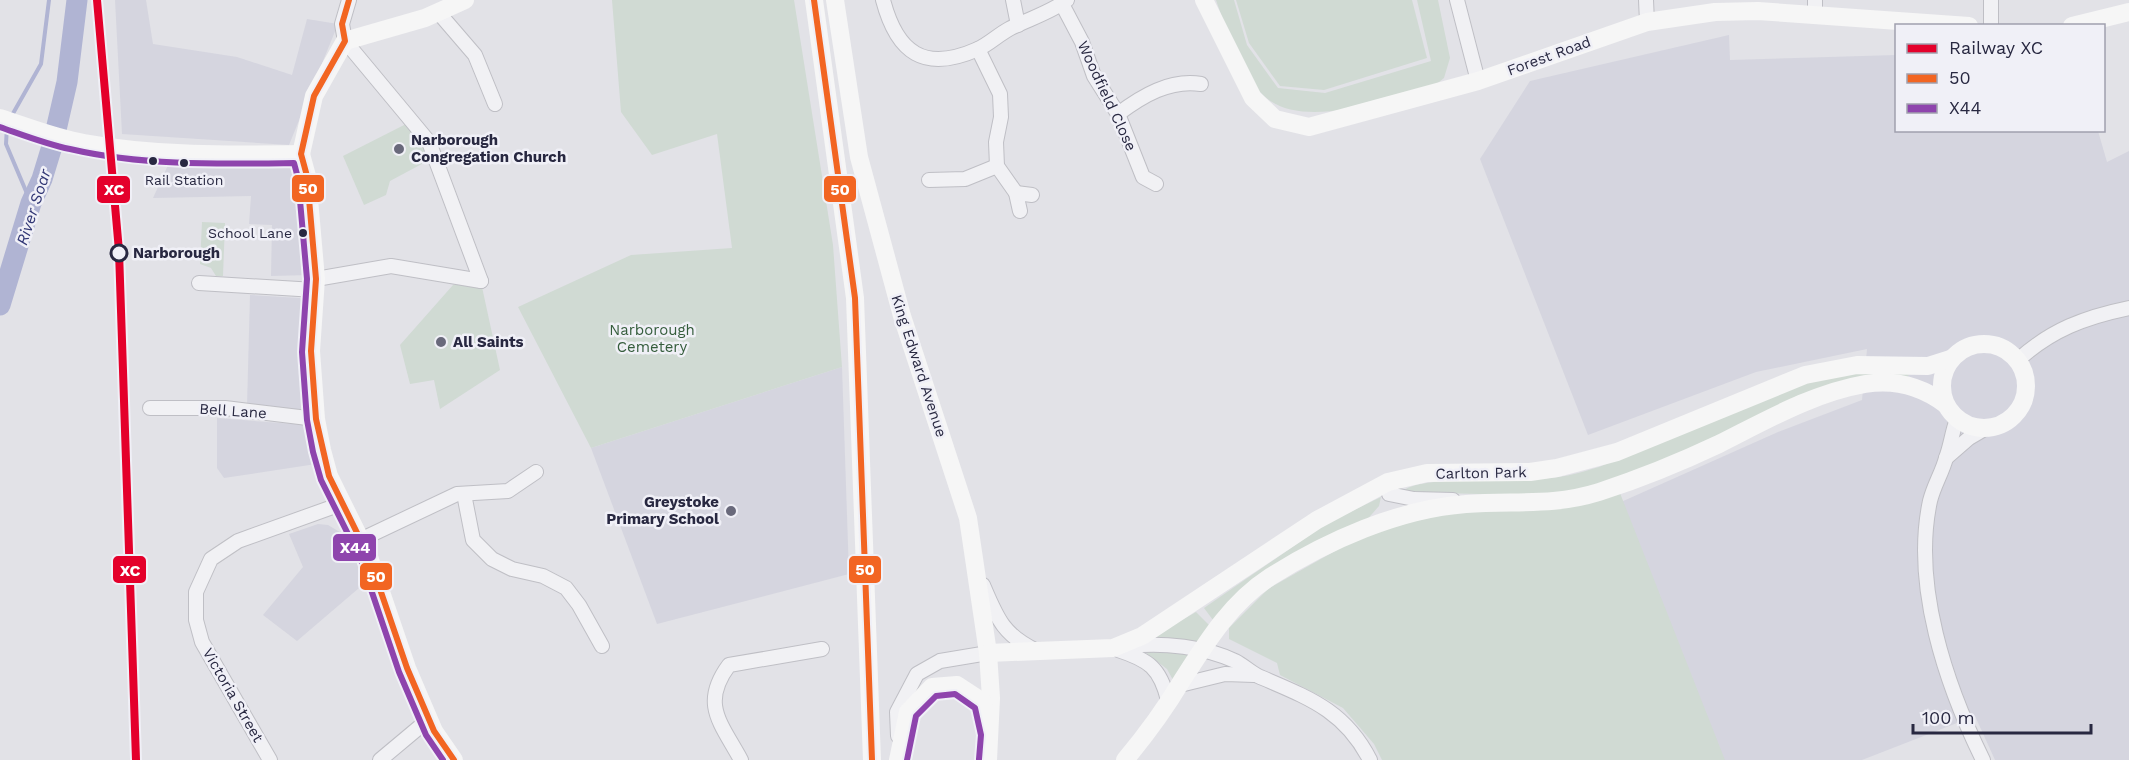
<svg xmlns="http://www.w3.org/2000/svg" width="2129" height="760" viewBox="0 0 2129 760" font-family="'Work Sans',sans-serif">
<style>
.built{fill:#d5d5df}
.green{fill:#d0dad3}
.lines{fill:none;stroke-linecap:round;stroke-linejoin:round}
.stream{stroke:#b0b4d3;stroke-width:4}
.river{stroke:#b0b4d3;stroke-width:21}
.street-casing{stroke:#bfbfc5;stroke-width:16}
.street{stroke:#f1f1f4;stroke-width:14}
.secondary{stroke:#f6f6f6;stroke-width:18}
.bus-1-casing{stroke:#f0f0f7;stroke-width:10}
.bus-2-casing{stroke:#f0f0f7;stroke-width:10}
.bus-1{stroke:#f26522;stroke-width:6}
.bus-2{stroke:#8e44ad;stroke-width:6}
.rail-1-casing{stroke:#f0f0f7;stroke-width:12}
.rail-1{stroke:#e4002b;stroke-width:8}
.poi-dot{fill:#69697b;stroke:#f0f0f7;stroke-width:2}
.bus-dot{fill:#282841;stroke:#f0f0f7;stroke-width:2}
.stop-dot{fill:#f0f0f7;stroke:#282841;stroke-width:3}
.labels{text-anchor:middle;stroke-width:5;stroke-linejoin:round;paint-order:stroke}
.bus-label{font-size:14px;fill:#282841;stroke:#f0f0f7}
.street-label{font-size:15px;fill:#282841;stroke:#f0f0f7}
.poi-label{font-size:15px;font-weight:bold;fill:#282841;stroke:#f0f0f7;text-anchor:start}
.stop-label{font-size:15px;font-weight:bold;fill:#282841;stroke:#f0f0f7;text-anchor:start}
.park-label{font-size:15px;fill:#355d3c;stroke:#f0f0f7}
.water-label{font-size:16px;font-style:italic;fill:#323775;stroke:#f0f0f7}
.line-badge{stroke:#f0f0f7;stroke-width:2}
.badge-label{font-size:16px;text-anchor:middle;font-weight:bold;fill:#fff}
</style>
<rect width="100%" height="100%" fill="#e2e2e7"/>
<!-- built -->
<g class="built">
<path d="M115 0H146L153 44 237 57 292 75 307 19 338 24 289 145 122 134Z"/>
<path d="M1729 35 1730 60 1896 55V130L2098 131 2107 162 2129 151V760H1995L1975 716 1862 760H1718L1621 502 1778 432 1862 400 1867 349 1756 372 1588 435 1480 159 1530 81Z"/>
<path d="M169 163H291L298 173 310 275 271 276 272 225 249 224 251 196 153 198Z"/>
<path d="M250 295 300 298 305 302 303 407 299 412 247 406Z"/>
<path d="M842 367 849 574 657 624 591 448Z"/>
<path d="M217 418 307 425 316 464 224 478 217 468Z"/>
<path d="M318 524 328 525 343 534 366 582 297 641 263 615 303 567 289 534Z"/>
</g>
<!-- green -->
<g class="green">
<path d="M612 0H794L833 245 842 367 591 448 518 307 631 255 732 248 717 134 652 155 621 112Z"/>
<path d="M1216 0H1234L1247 45 1278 88 1325 93 1431 61 1417 0H1438L1450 58 1444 78 1434 86C1389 98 1300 133 1262 94 1239 70 1227 31 1216 0Z"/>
<path d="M1236 0H1412L1427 58 1324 90 1280 86 1249 43Z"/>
<path d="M408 123 433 158 390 181 386 195 364 205 343 156Z"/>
<path d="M202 222 225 223 223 276H216L211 268 200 264Z"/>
<path d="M474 284 482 287 500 370 440 409 434 380 410 384 400 345 453 285Z"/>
<path d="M1849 373H1909L1908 377 1887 375 1608 482 1559 496 1403 492C1412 475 1526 481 1549 478 1566 477 1582 472 1599 467L1797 386Z"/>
<path d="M1618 488 1725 760H1382L1374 744 1343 708 1280 675 1277 663 1229 639V628L1268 589 1358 538 1447 511Z"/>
<path d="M1381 497 1379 506 1365 522 1213 620 1204 608 1327 523Z"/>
<path d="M1196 612 1209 625 1197 646 1145 641Z"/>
<path d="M1145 652 1190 653 1173 680 1167 669Z"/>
</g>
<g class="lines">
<!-- stream -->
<g class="stream">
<path d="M11 117 41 64 49 0"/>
<path d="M7 126 6 144 31 203"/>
</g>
<!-- river -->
<path class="river" d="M0 305 31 203 42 179 53 143 67 82 77 0"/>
<!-- street casing -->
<g class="street-casing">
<g id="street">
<path d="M349 0 342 24 345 41 429 142 481 281"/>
<path d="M883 0C897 53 924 73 978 49 989 44 998 35 1009 29 1028 19 1050 13 1067 0"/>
<path d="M1013 0 1018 25"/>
<path d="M1457 0 1478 81"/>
<path d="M1646 0 1647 22"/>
<path d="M1815 0V14"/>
<path d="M1991 0V26"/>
<path d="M1062 4 1082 42 1094 76 1118 114 1143 177 1156 184"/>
<path d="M438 12 475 55 495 104"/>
<path d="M978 49 1000 94 1001 117 996 142 997 166 1016 193 1020 211"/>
<path d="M1118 114C1142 96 1170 79 1201 84"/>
<path d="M929 180 965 179 997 166"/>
<path d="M1016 193 1032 195"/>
<path d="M316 279 391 266 481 281"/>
<path d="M199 283 315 290"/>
<path d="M2018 360C2051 330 2085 317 2129 308"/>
<path d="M150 408H225L316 419"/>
<path d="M1957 419C1952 432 1951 445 1946 458 1942 473 1934 485 1930 501 1912 585 1946 685 1983 760"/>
<path d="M1946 458 1969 438 1986 428"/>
<path d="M464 494 473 540 492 559 512 569 543 576 566 588 579 605 602 646"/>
<path d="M1389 494 1414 499 1453 500"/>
<path d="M360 540 457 494 508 491 536 472"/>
<path d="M983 585C997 618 1003 635 1037 651"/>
<path d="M1130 646C1163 642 1205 647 1235 661 1243 665 1250 672 1258 676 1306 697 1344 709 1370 760"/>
<path d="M1118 650C1149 660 1160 668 1168 700"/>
<path d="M1180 685 1225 674 1254 675"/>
<path d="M898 736 897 712 917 674 940 661 988 653"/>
<path d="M270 760 202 642 196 620V592L211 559 238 541 341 504"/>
<path d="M380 760 429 719"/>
<path d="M741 760C721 723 700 704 729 665L822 649"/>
</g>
</g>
<!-- street -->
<use href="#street" class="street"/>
<!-- secondary -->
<g class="secondary">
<path d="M814 0 855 298 872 760"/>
<path d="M835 0 859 157 902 316 968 518 988 653 991 698 988 760"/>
<path d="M1204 0 1253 98 1275 119 1309 127 1478 81 1647 22 1715 12 1758 11 1969 26"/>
<path d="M2072 26 2129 12"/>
<path d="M0 118C28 127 55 138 84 143 156 156 228 155 301 154"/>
<path d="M301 154 307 176 316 279 311 351 316 419 322 450 329 476 369 557 407 668 434 731 454 760"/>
<path d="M301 154 314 96 345 41 425 18 465 0"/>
<circle cx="1984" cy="386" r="42"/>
<path d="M988 653 1113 648 1142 636 1317 520 1388 482 1427 473 1530 472 1557 468 1617 452 1805 375 1857 365 1928 366 1950 359"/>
<path d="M898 760 908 712 932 687 957 685 983 702 987 721"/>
<path d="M1125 760C1145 736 1165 709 1181 682 1206 643 1230 603 1270 577 1327 541 1398 509 1466 504 1514 500 1551 507 1599 492 1639 479 1681 462 1719 444 1765 421 1813 393 1865 384 1895 379 1921 386 1945 404"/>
</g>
<!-- bus-1 casing -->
<g class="bus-1-casing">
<g id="bus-1">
<path d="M349 0 342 24 345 41 314 96 301 154 307 176 316 279 311 351 316 419 329 476 369 557 407 668 434 731 454 760"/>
<path d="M814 0 855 298 872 760"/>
</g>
</g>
<!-- bus-2 casing -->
<g class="bus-2-casing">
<g id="bus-2">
<path d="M0 127C23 135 46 144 70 149 143 166 220 164 294 163L298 178 307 279 302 352 307 420 313 452 321 480 361 560 399 672 426 735 443 760"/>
<path d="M907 760 916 716 936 696 955 694 975 708 981 735 979 759"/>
</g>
</g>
<!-- bus-1 -->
<use href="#bus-1" class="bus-1"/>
<!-- bus-2 -->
<use href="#bus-2" class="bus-2"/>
<!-- rail-1 casing -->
<g class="rail-1-casing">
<path id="rail-1" d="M97 0 119 251 136 760"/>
</g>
<!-- rail-1 -->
<use href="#rail-1" class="rail-1"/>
</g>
<!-- markers -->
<g class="poi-dot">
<circle cx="399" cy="149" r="6"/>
<circle cx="441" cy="342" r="6"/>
<circle cx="731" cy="511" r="6"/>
</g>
<g class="bus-dot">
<circle cx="153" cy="161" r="5"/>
<circle cx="184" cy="163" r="5"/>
<circle cx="303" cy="233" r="5"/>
</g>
<circle class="stop-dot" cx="119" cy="253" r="8"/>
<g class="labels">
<!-- bus labels -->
<g class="bus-label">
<text x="184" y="185">Rail Station</text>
<text x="292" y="238" text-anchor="end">School Lane</text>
</g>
<!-- street labels -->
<g class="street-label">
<text transform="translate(1549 56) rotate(-20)" y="5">Forest Road</text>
<text transform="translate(1107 96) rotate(65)" y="5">Woodfield Close</text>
<text transform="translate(919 366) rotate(72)" y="5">King Edward Avenue</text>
<text transform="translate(233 411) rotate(4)" y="5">Bell Lane</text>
<text transform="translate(1481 473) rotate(-1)" y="5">Carlton Park</text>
<text transform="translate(233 695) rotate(60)" y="5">Victoria Street</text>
</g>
<!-- poi labels -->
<g class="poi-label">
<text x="411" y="145">Narborough<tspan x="411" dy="17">Congregation Church</tspan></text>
<text x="453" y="347">All Saints</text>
<text x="719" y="507" text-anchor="end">Greystoke<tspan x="719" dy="17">Primary School</tspan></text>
</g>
<!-- stop labels -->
<g class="stop-label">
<text x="133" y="258">Narborough</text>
</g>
<!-- park labels -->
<g class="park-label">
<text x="652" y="335">Narborough<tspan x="652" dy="17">Cemetery</tspan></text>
</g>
<!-- water labels -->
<g class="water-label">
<text transform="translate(33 207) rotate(-72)" y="6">River Soar</text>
</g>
</g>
<g class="line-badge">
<rect x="291" y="174" width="34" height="29" rx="6" fill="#f26522"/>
<rect x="823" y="175" width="34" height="28" rx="6" fill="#f26522"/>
<rect x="96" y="175" width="35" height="29" rx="6" fill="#e4002b"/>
<rect x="332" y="533" width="45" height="29" rx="6" fill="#8e44ad"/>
<rect x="848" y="555" width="34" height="29" rx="6" fill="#f26522"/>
<rect x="112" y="555" width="35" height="29" rx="6" fill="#e4002b"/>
<rect x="359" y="562" width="34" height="29" rx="6" fill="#f26522"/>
</g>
<g class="badge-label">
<text x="308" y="194">50</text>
<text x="840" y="195">50</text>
<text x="114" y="195">XC</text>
<text x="355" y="553">X44</text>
<text x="865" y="575">50</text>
<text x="130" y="576">XC</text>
<text x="376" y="582">50</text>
</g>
<!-- legend -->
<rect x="1895" y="24" width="210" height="108" fill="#f0f0f7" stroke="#a0a0ae" stroke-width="1.5"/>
<rect x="1907" y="44" width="30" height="9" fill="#e4002b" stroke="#a0a0ae" stroke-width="1.5"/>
<text x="1949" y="54" font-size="18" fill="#282841">Railway XC</text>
<rect x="1907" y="74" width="30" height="9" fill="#f26522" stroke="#a0a0ae" stroke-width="1.5"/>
<text x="1949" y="84" font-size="18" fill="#282841">50</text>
<rect x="1907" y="104" width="30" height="9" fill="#8e44ad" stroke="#a0a0ae" stroke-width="1.5"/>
<text x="1949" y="114" font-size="18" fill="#282841">X44</text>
<!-- scale -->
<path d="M1913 724v9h178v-9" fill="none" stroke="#282841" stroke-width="3"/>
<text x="1922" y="724" font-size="18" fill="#282841" stroke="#f0f0f7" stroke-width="4.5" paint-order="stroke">100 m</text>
</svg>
